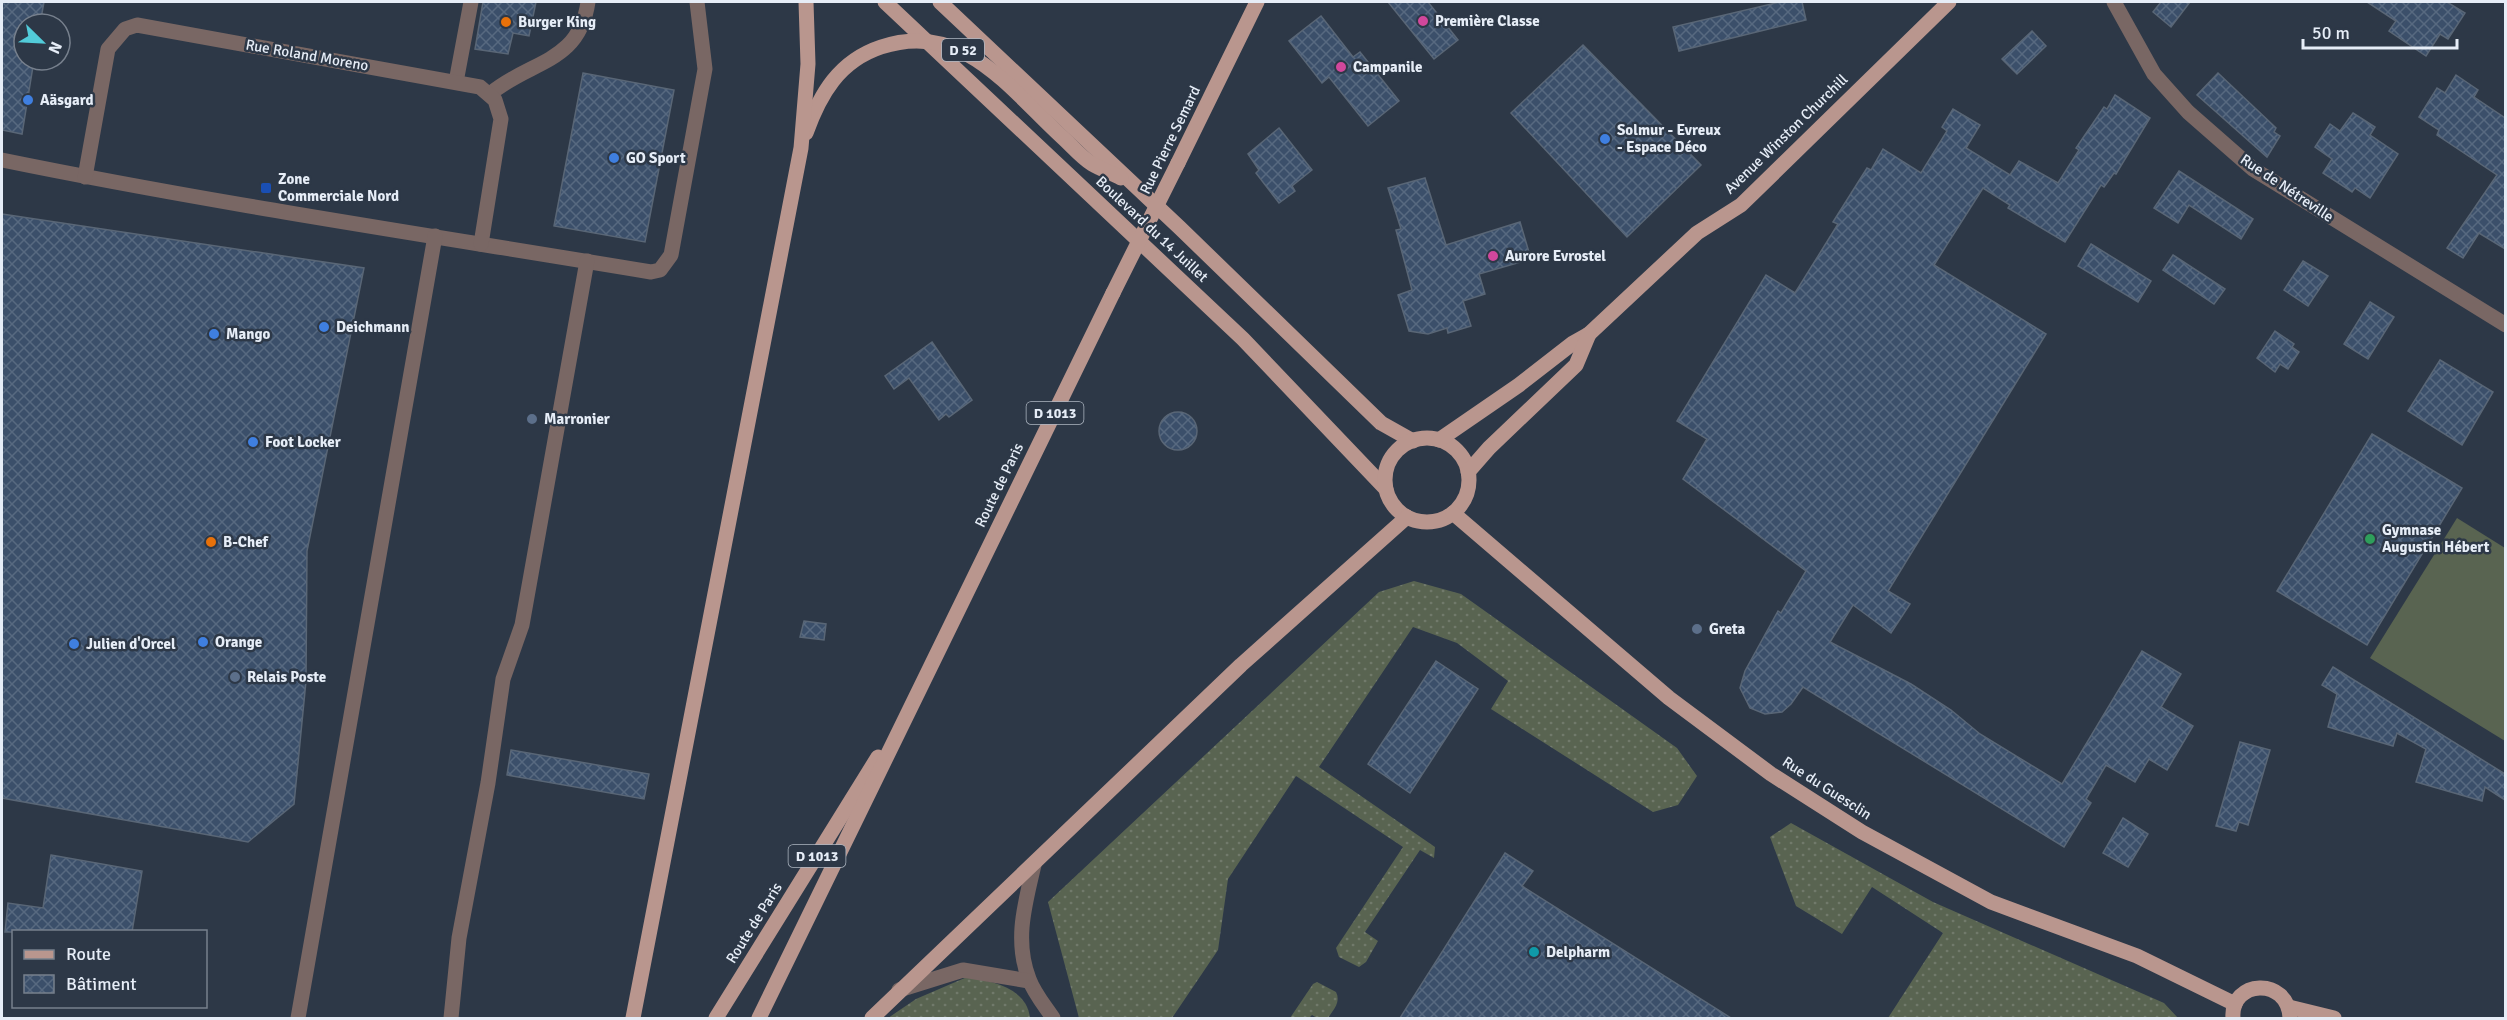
<svg xmlns="http://www.w3.org/2000/svg" width="2507" height="1020" viewBox="0 0 2507 1020" font-family="Signika,sans-serif">
<style>
.grass{fill:url(#grass-dots)}
.pitch{fill:#596451}
.building{fill:url(#building-cross-hatch);stroke:#596676;stroke-width:1.5}
.lines{fill:none;stroke-linecap:round;stroke-linejoin:round}
.minor{stroke:#796764;stroke-width:15}
.major{stroke:#b9968e;stroke-width:15}
.major-bridge{stroke:#b9968e;stroke-width:15}
.hotel-dot{fill:#d1479c;stroke:#2d3847;stroke-width:2}
.food-dot{fill:#e8710a;stroke:#2d3847;stroke-width:2}
.shop-dot{fill:#3f7fe0;stroke:#2d3847;stroke-width:2}
.transit-dot{fill:#1a4fb4;stroke:#2d3847;stroke-width:2}
.service-dot{fill:#5c6f8a;stroke:#2d3847;stroke-width:2}
.leisure-dot{fill:#2e9e5b;stroke:#2d3847;stroke-width:2}
.culture-dot{fill:#0f9aa8;stroke:#2d3847;stroke-width:2}
.labels{text-anchor:middle;stroke-width:5;stroke-linejoin:round;paint-order:stroke}
.shield{fill:#2d3847;stroke:#aeb7c2;stroke-width:1.5}
.shield-label{font-size:14px;font-weight:bold;fill:#e6edf7}
.poi-label{font-size:15px;font-weight:bold;fill:#e6edf7;stroke:#2d3847;text-anchor:start}
.street-label{font-size:15px;fill:#e6edf7;stroke:#2d3847}
</style>
<defs>
<pattern id="grass-dots" width="8" height="8" patternUnits="userSpaceOnUse" patternTransform="scale(1.5)"><rect width="8" height="8" fill="#596451"/><path d="M2 2h.1M6 6h.1" fill="none" stroke="#717a6b" stroke-width="1.8" stroke-linecap="round"/></pattern>
<pattern id="building-cross-hatch" width="8" height="8" patternUnits="userSpaceOnUse" patternTransform="scale(1.5)"><rect width="8" height="8" fill="#3b4f6a"/><path d="M0 0l8 8M0 8l8-8" fill="none" stroke="#576980"/></pattern>
</defs>
<rect width="100%" height="100%" fill="#2d3847"/>
<!-- grass -->
<g class="grass">
<path d="M1414 581 1461 594 1677 748 1697 776 1678 805 1653 812 1491 709 1508 681 1457 643 1413 627 1319 767 1435 847 1434 858 1420 850 1365 932 1378 941 1366 962 1359 967 1339 957 1336 948 1403 847 1296 776 1228 879 1218 950 1172 1018H1079L1048 902 1379 592Z"/>
<path d="M1791 823 1933 902 2164 1003 2178 1018H1888L1943 933 1872 887 1842 934 1796 906 1770 837Z"/>
<path d="M967 977C992 981 1027 988 1030 1018H888L916 999Z"/>
<path d="M1317 982 1336 992C1341 1002 1334 1009 1328 1018H1317L1312 1015 1309 1018H1290L1313 984Z"/>
</g>
<!-- pitch -->
<path class="pitch" d="M2457 518 2505 548V741L2370 658Z"/>
<!-- building -->
<g class="building">
<path d="M2 2H44L40 24H24V60H34L22 134 2 130Z"/>
<path d="M483 2H536L529 36 513 33 508 54 475 49Z"/>
<path d="M1388 2H1428L1458 40 1434 59Z"/>
<path d="M1780 2H1802L1806 20 1679 51 1673 27Z"/>
<path d="M2161 2H2190L2171 27 2153 12Z"/>
<path d="M2367 2H2447L2465 13 2448 39 2440 34 2426 56 2389 31 2396 21Z"/>
<path d="M1321 16 1353 57 1360 52 1399 101 1368 126 1329 77 1322 83 1289 41Z"/>
<path d="M2032 31 2046 46 2017 74 2002 59Z"/>
<path d="M1583 45 1701 165 1627 237 1511 113Z"/>
<path d="M583 73 674 90 645 242 554 226Z"/>
<path d="M2218 73 2276 128 2274 132 2280 136 2267 157 2197 95Z"/>
<path d="M2456 75 2478 90 2474 97 2505 118V249L2479 233 2463 258 2447 248 2497 175 2437 135 2439 130 2419 117 2437 88 2445 93Z"/>
<path d="M2115 95 2150 118 2116 174 2114 173 2104 187 2101 185 2065 242 2008 208 2010 205 1983 188 1934 265 2046 334 1888 591 1910 604 1891 633 1853 605 1830 642 1911 684 1951 710 1980 734 2062 784 2142 651 2181 674 2161 707 2193 726 2167 770 2149 759 2135 782 2106 765 2086 799 2091 803 2064 847 1803 687 1791 704 1782 712 1765 714 1750 708 1740 688 1745 671 1778 611 1781 613 1806 571 1683 479 1707 439 1677 421 1766 275 1795 293 1838 224 1833 222 1867 168 1871 170 1883 149 1921 173 1947 131 1942 127 1953 109 1980 125 1966 148 2010 175 2019 161 2058 183 2079 150 2076 148 2104 107 2107 109Z"/>
<path d="M2353 113 2375 127 2370 135 2398 154 2370 198 2355 188 2352 192 2323 173 2332 159 2315 147 2330 124 2340 131Z"/>
<path d="M1279 128 1312 170 1292 186 1295 191 1279 203 1256 173 1259 170 1248 154Z"/>
<path d="M2179 171 2253 219 2241 239 2189 205 2178 223 2154 208Z"/>
<path d="M1425 178 1446 245 1520 222 1531 259 1479 274 1485 294 1463 301 1471 326 1448 333 1447 328 1428 334 1409 331 1398 295 1412 290 1396 230 1401 229 1388 188Z"/>
<path d="M2 214 364 268 307 551 306 681 294 804 248 842 2 798Z"/>
<path d="M2091 244 2151 281 2138 302 2078 266Z"/>
<path d="M2173 255 2225 289 2214 304 2163 270Z"/>
<path d="M2303 261 2328 276 2308 306 2284 290Z"/>
<path d="M2370 302 2394 317 2368 359 2344 344Z"/>
<path d="M2275 331 2294 344 2292 347 2299 352 2288 369 2280 364 2275 372 2257 358Z"/>
<path d="M932 342 972 400 949 417 946 414 939 420 909 378 894 389 885 376Z"/>
<path d="M2440 360 2493 392 2462 445 2408 411Z"/>
<circle cx="1178" cy="431" r="19"/>
<path d="M2372 434 2462 488 2367 645 2277 591Z"/>
<path d="M804 621 826 624 824 640 800 637Z"/>
<path d="M1436 661 1478 689 1410 793 1368 764Z"/>
<path d="M2333 667 2505 774V800L2485 787 2482 801 2416 782 2426 749 2397 733 2393 746 2328 727 2337 694 2322 685Z"/>
<path d="M2240 742 2270 750 2248 825 2239 822 2236 831 2216 826Z"/>
<path d="M511 750 649 774 644 799 507 775Z"/>
<path d="M2123 818 2148 834 2128 867 2103 853Z"/>
<path d="M1505 853 1533 871 1522 886 1731 1018H1400Z"/>
<path d="M51 855 142 871 132 932H5L8 903 43 908Z"/>
</g>
<g class="lines">
<!-- minor -->
<g class="minor">
<path d="M2114 2 2154 74 2188 112 2253 169 2506 325"/>
<path d="M456 82 471 2"/>
<path d="M490 94C530 60 579 64 588 2"/>
<path d="M2 160C217 204 435 236 651 272L660 270 671 255 705 69 697 2"/>
<path d="M85 177 108 49 125 29 137 25 480 87 495 100 501 119 481 244"/>
<path d="M1034 865C1025 904 1014 940 1029 979 1034 993 1045 1006 1053 1018"/>
<path d="M899 990 963 970 1029 981"/>
<path d="M298 1018 435 236"/>
<path d="M451 1018 459 938 488 783 503 679 522 625 587 261"/>
</g>
<!-- major -->
<g class="major">
<path d="M885 2 1243 339 1386 489"/>
<path d="M940 2 1180 228 1381 423 1413 441"/>
<path d="M806 133C820 94 839 61 881 47 962 20 1008 87 1061 136 1071 145 1081 157 1092 164 1101 169 1111 173 1121 178"/>
<path d="M1178 163 1257 2"/>
<circle cx="1427" cy="480" r="42"/>
<path d="M1439 440 1519 385 1573 343 1589 334 1697 233 1741 205 1949 2"/>
<path d="M1468 472 1489 448 1576 365 1589 334"/>
<path d="M1453 513 1669 698 1771 774 1862 832 1991 902 2137 956 2235 1004"/>
<path d="M2289 1007 2334 1018"/>
<path d="M633 1018 801 148 808 64 806 2"/>
<path d="M716 1018 878 757"/>
<path d="M759 1018 1113 293"/>
<path d="M872 1018 1241 665 1407 517"/>
<path d="M2233 1018C2230 980 2288 976 2290 1018"/>
</g>
<!-- major-bridge -->
<path class="major-bridge" d="M1113 293 1178 163"/>
</g>
<!-- markers -->
<g class="hotel-dot">
<circle cx="1423" cy="21" r="6"/>
<circle cx="1341" cy="67" r="6"/>
<circle cx="1493" cy="256" r="6"/>
</g>
<g class="food-dot">
<circle cx="506" cy="22" r="6"/>
<circle cx="211" cy="542" r="6"/>
</g>
<g class="shop-dot">
<circle cx="28" cy="100" r="6"/>
<circle cx="1605" cy="139" r="6"/>
<circle cx="614" cy="158" r="6"/>
<circle cx="324" cy="327" r="6"/>
<circle cx="214" cy="334" r="6"/>
<circle cx="253" cy="442" r="6"/>
<circle cx="203" cy="642" r="6"/>
<circle cx="74" cy="644" r="6"/>
</g>
<rect class="transit-dot" x="260" y="182" width="12" height="12" rx="3"/>
<g class="service-dot">
<circle cx="532" cy="419" r="6"/>
<circle cx="1697" cy="629" r="6"/>
<circle cx="235" cy="677" r="6"/>
</g>
<circle class="leisure-dot" cx="2370" cy="539" r="6"/>
<circle class="culture-dot" cx="1534" cy="952" r="6"/>
<g class="labels">
<!-- shield labels -->
<g class="shield">
<rect x="942" y="39" width="42" height="22" rx="4.5"/>
<rect x="1026.5" y="402" width="57" height="22" rx="4.5"/>
<rect x="788.5" y="845" width="57" height="22" rx="4.5"/>
</g>
<g class="shield-label">
<text x="963" y="55">D 52</text>
<text x="1055" y="418">D 1013</text>
<text x="817" y="861">D 1013</text>
</g>
<!-- poi labels -->
<g class="poi-label">
<text x="1435" y="26">Première Classe</text>
<text x="518" y="27">Burger King</text>
<text x="1353" y="72">Campanile</text>
<text x="40" y="105">Aäsgard</text>
<text x="1617" y="135">Solmur - Evreux<tspan x="1617" dy="17">- Espace Déco</tspan></text>
<text x="626" y="163">GO Sport</text>
<text x="278" y="184">Zone<tspan x="278" dy="17">Commerciale Nord</tspan></text>
<text x="1505" y="261">Aurore Evrostel</text>
<text x="336" y="332">Deichmann</text>
<text x="226" y="339">Mango</text>
<text x="544" y="424">Marronier</text>
<text x="265" y="447">Foot Locker</text>
<text x="2382" y="535">Gymnase<tspan x="2382" dy="17">Augustin Hébert</tspan></text>
<text x="223" y="547">B-Chef</text>
<text x="1709" y="634">Greta</text>
<text x="215" y="647">Orange</text>
<text x="86" y="649">Julien d'Orcel</text>
<text x="247" y="682">Relais Poste</text>
<text x="1546" y="957">Delpharm</text>
</g>
<!-- street labels -->
<g class="street-label">
<text transform="translate(307 55) rotate(10)" y="5">Rue Roland Moreno</text>
<text transform="translate(1786 134) rotate(-44)" y="5">Avenue Winston Churchill</text>
<text transform="translate(1170 140) rotate(-64)" y="5">Rue Pierre Semard</text>
<text transform="translate(2287 188) rotate(34)" y="5">Rue de Nétreville</text>
<text transform="translate(1152 229) rotate(43)" y="5">Boulevard du 14 Juillet</text>
<text transform="translate(999 485) rotate(-64)" y="5">Route de Paris</text>
<text transform="translate(1827 788) rotate(33)" y="5">Rue du Guesclin</text>
<text transform="translate(754 923) rotate(-58)" y="5">Route de Paris</text>
</g>
</g>
<!-- border -->
<rect width="2507" height="1020" fill="none" stroke="#e6edf7" stroke-width="6"/>
<!-- legend -->
<rect x="12" y="930" width="195" height="78" fill="#2d3847" stroke="#77808d" stroke-width="1.5"/>
<rect x="24" y="950" width="30" height="9" fill="#b9968e" stroke="#77808d" stroke-width="1.5"/>
<text x="66" y="960" font-size="18" fill="#e6edf7">Route</text>
<rect x="24" y="975" width="30" height="18" fill="url(#building-cross-hatch)" stroke="#77808d" stroke-width="1.5"/>
<text x="66" y="990" font-size="18" fill="#e6edf7">Bâtiment</text>
<!-- north arrow -->
<g transform="translate(42 42) rotate(114)"><circle r="28" fill="#2d3847" stroke="#77808d" stroke-width="1.5"/>
<path d="M0-4.5L10 22L0 15L-10 22Z" fill="#52cbd9"/>
<text y="-9" font-size="16" font-weight="bold" text-anchor="middle" fill="#e6edf7">N</text>
</g>
<!-- scale -->
<path d="M2303 39v9h154v-9" fill="none" stroke="#e6edf7" stroke-width="3"/>
<text x="2312" y="39" font-size="18" fill="#e6edf7" stroke="#2d3847" stroke-width="4.5" paint-order="stroke">50 m</text>
</svg>
